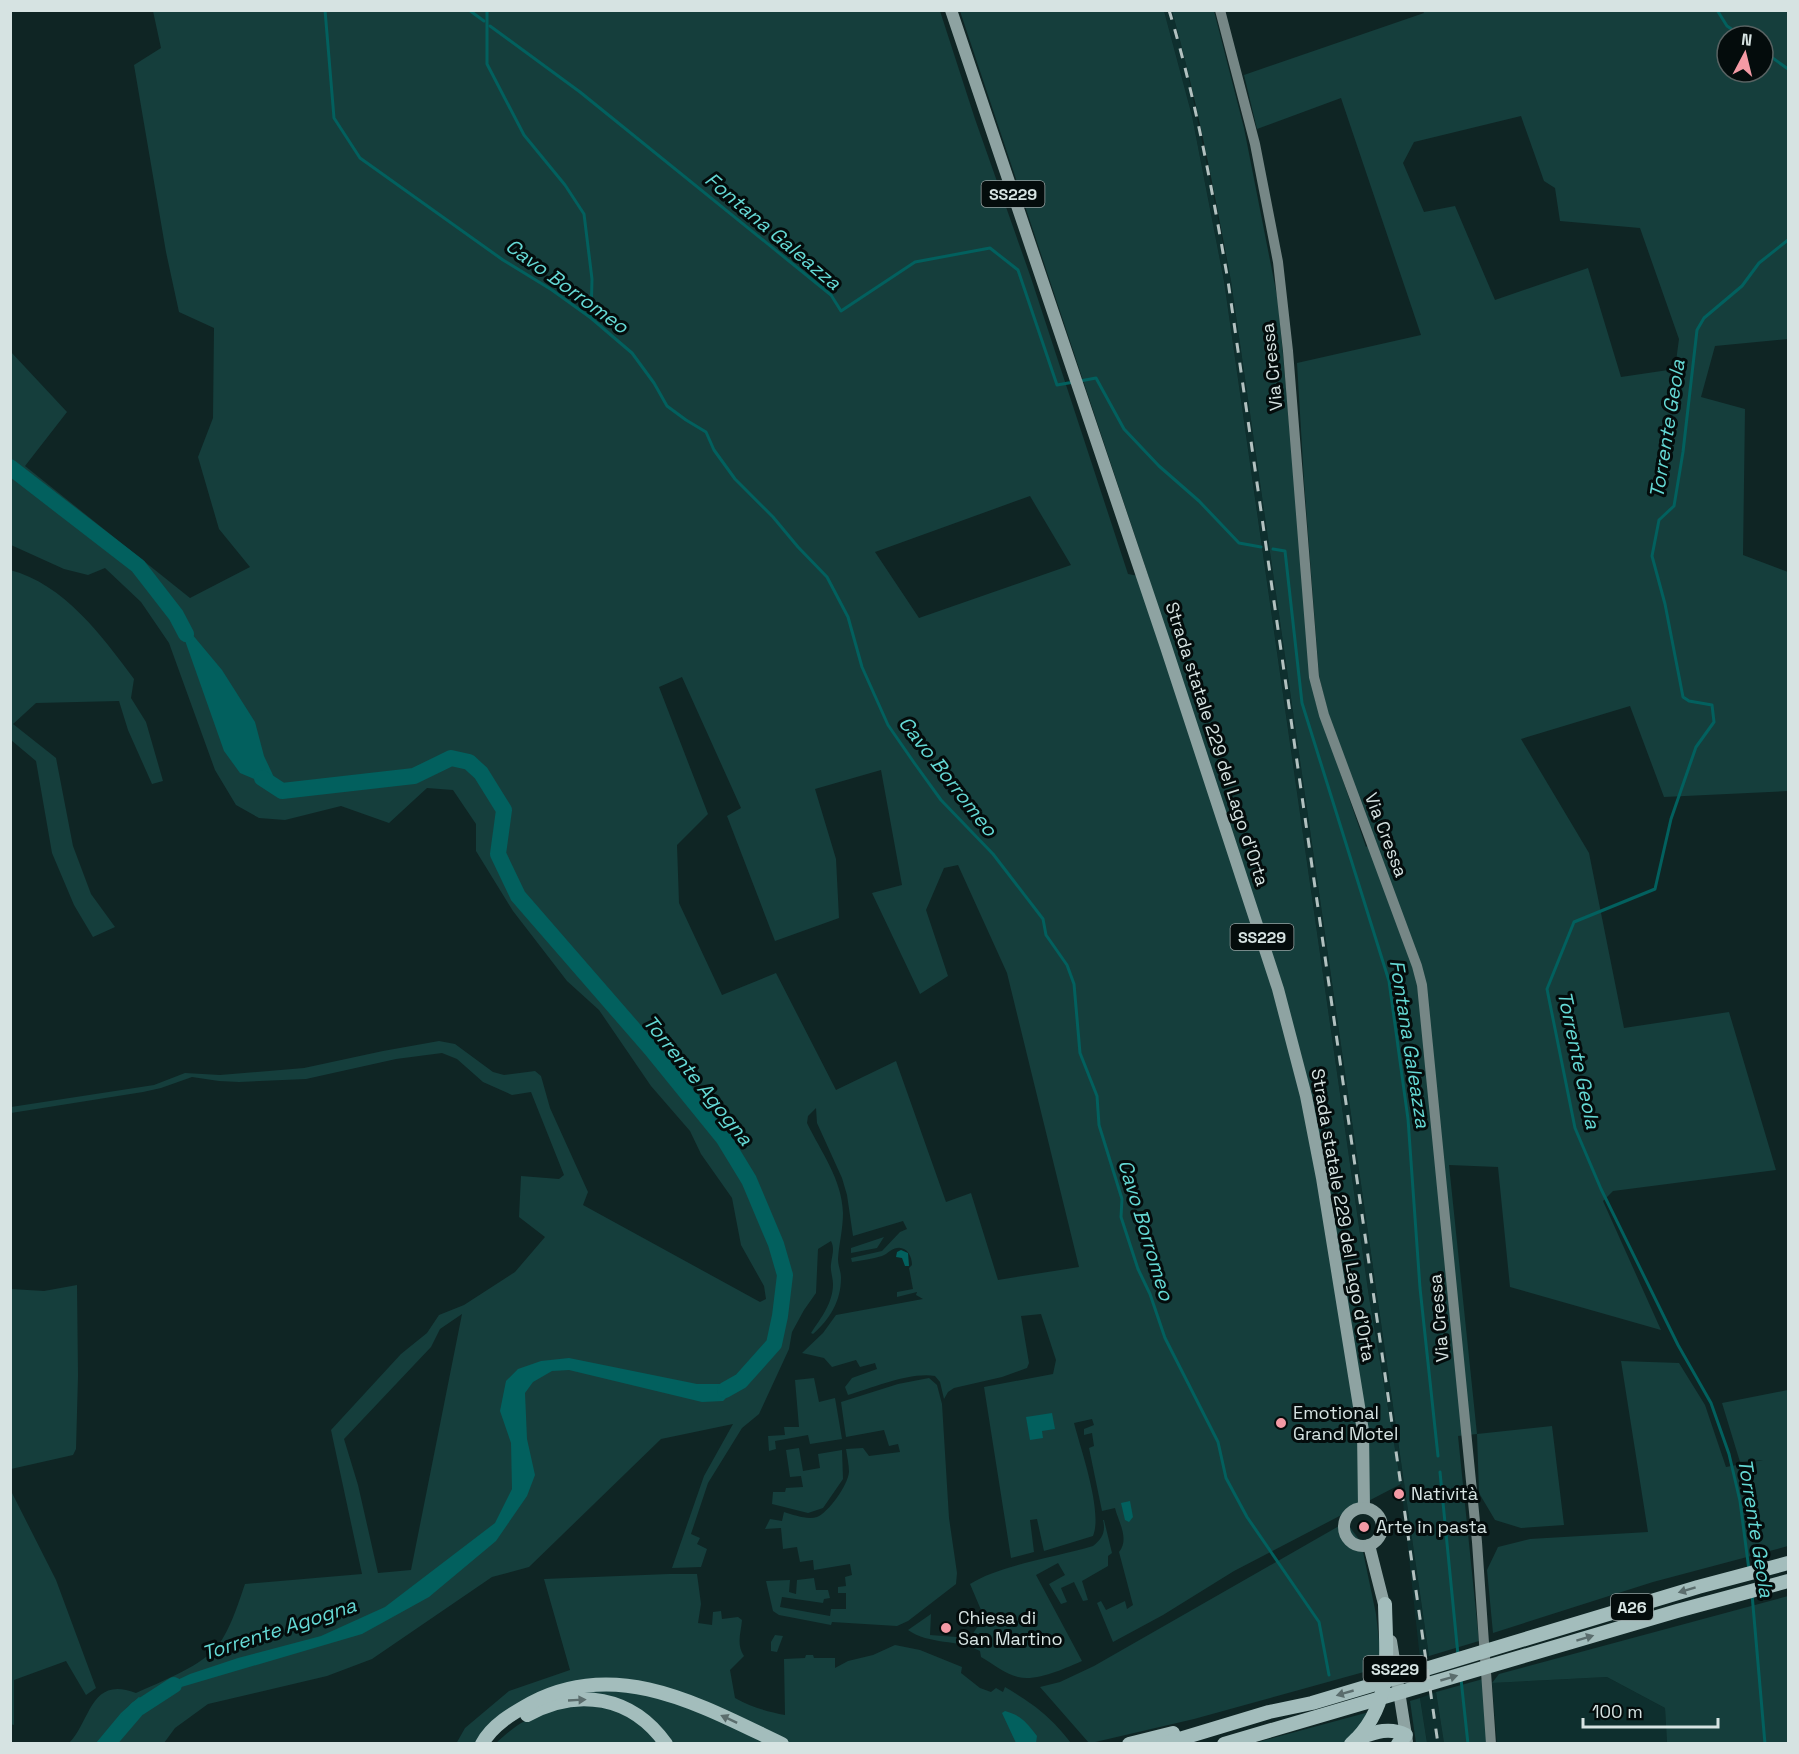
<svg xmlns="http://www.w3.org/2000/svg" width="1799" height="1754" viewBox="0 0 1799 1754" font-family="'Space Grotesk',sans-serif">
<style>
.built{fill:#0e2f2e}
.green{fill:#153e3c;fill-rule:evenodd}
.water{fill:#02605e}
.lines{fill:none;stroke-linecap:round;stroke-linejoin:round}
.stream{stroke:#02605e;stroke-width:3}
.river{stroke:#02605e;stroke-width:16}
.secondary{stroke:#768786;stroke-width:10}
.primary{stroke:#8ea3a2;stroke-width:12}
.motorway{stroke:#a3bdbc;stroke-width:14}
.rail{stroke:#b2c1c0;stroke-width:3;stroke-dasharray:10 10;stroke-linecap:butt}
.oneway{fill:#5b6d6d}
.poi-dot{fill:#f49aa5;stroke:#040c0c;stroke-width:2}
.labels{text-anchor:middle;stroke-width:6;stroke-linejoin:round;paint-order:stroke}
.shield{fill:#040c0c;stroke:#97a2a2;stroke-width:1.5}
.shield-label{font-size:16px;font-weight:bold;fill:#d6e3e2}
.street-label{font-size:18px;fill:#d6e3e2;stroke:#040c0c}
.poi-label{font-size:18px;fill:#d6e3e2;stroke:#040c0c;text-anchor:start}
.water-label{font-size:20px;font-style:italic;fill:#65d9d5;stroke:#040c0c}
</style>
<rect width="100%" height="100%" fill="#0f2524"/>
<!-- built -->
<g class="built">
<path d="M1164 11H1172L1184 55 1231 281 1429 1656 1420 1659 1401 1484 1369 1297 1224 281 1192 116Z"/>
<path d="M1607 1677 1665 1708 1667 1743H1497L1492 1683Z"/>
<path d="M1436 1692 1444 1743H1427L1420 1698Z"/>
</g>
<!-- green -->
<g class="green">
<path d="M153 11H940L975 119 1031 278 1128 574 1149 578 960 11H1164L1192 116 1224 281 1369 1297 1401 1484 1234 1571 1163 1615 1113 1642 1097 1603 1101 1601 1106 1610 1125 1601 1127 1609 1133 1605 1119 1552C1130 1539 1118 1521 1115 1508L1102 1511 1089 1448 1094 1446 1092 1433 1084 1435V1429L1094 1425 1092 1419 1074 1423C1081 1450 1103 1512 1093 1536L1044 1551 1037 1519 1030 1520 1034 1552 1011 1558 984 1387 1053 1374 1056 1360 1041 1314 1021 1316 1029 1363 1027 1368 1002 1377 954 1388 948 1392 944 1399 940 1382 935 1376C909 1372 873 1388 848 1395L845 1387 852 1378 877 1369 875 1363 860 1367 856 1360 832 1367 824 1358 802 1353 823 1333 836 1315 923 1299 916 1295 917 1292 897 1297V1292L913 1289 909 1268 912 1265C912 1253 903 1242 890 1251 887 1253 885 1255 882 1256 872 1259 862 1260 852 1262L851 1258 882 1251 900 1232 907 1229 903 1221 853 1236 847 1195 842 1178 817 1123 816 1108 808 1116 807 1123C821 1152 842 1179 843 1213 843 1229 839 1244 838 1259 838 1266 841 1271 841 1278 841 1301 830 1319 813 1334L811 1333C821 1318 833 1303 833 1284 833 1277 830 1271 831 1264 832 1255 835 1249 831 1241L818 1249 816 1293 804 1310 792 1332 789 1349 759 1414 742 1428 708 1483 691 1534 700 1538 697 1544 707 1549 701 1567 672 1568 704 1476 733 1424 661 1439 529 1567 492 1577 372 1659 327 1676 208 1704 175 1728 164 1743H69C91 1721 90 1675 136 1693 162 1681 195 1669 215 1649 229 1634 238 1604 245 1584L362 1574 331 1430 401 1354 427 1333 439 1315 464 1305 515 1272 545 1237 519 1217 521 1176 559 1179 564 1175 531 1092 512 1095 483 1082 457 1059 442 1053 396 1059 306 1079 239 1082 219 1081 192 1077 161 1088 143 1092 11 1113V1107L154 1085 185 1073 220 1075 304 1068 383 1051 439 1041 455 1044 493 1072 504 1075 535 1071 541 1076 550 1108 588 1192 583 1205 760 1302 766 1299 764 1286 741 1245 732 1198 701 1154 690 1131 651 1086 599 1010 567 981 513 911 476 851V824L453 790 427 788 389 823 341 806 285 820 259 818 236 805 215 770 169 643 141 602 105 568 88 575 64 569 11 545V352L67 412 25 466 190 598 250 567 219 529 198 457 213 418 214 328 179 312 166 252 134 65 161 48ZM1030 496 1071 565 919 618 875 552ZM682 677 741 808 727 816 775 941 839 918 836 859 815 789 881 770 902 885 872 893 920 994 948 976 926 910 944 868 958 865 1007 973 1079 1267 998 1280 971 1193 946 1202 896 1061 836 1090 776 973 722 995 679 903 677 845 708 814 659 687ZM462 1314 411 1570 378 1573 358 1485 344 1439 431 1347 440 1329Z"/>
<path d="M1172 11H1214L1244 128 1278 301 1315 700 1366 847 1375 841 1328 713 1319 676 1304 481 1297 363 1421 335 1341 98 1257 129 1244 75 1424 13 1423 11H1788V339L1715 346 1701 397 1745 409 1743 555 1788 572V791L1664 797 1630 706 1521 739 1589 853 1624 1028 1729 1012 1776 1170 1613 1191 1603 1201 1661 1330 1510 1287 1498 1167 1449 1165 1477 1434 1552 1426 1564 1525 1521 1528 1495 1520 1479 1493 1477 1434 1458 1436 1479 1641 1429 1656 1231 281C1214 190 1197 99 1172 11ZM1727 36H1763V72H1727ZM1521 116 1544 181 1555 188 1560 221 1640 228 1679 339 1675 369 1621 377 1588 268 1495 300 1455 206 1424 212 1403 163 1414 142Z"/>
<path d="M10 570C64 584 102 636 134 679L131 698 146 722 163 781 152 784 128 730 119 701 36 703 13 724 56 758 73 846 91 894 115 927 93 937 74 905 52 853 36 761 11 740Z"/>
<path d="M884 1237 877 1248 851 1253V1248Z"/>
<path d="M77 1285 78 1376 76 1449 73 1455 11 1469V1289L44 1291Z"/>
<path d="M1621 1361 1679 1363 1705 1405 1726 1467 1763 1460 1740 1462 1722 1403 1788 1390V1546L1653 1582 1493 1633 1487 1570 1498 1547 1530 1539 1648 1532Z"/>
<path d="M814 1378 819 1402 835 1398 842 1439 810 1444 808 1435 775 1441 776 1449 769 1451 768 1436 785 1435 784 1427H799L795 1380Z"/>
<path d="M929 1378 937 1385 942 1404 949 1518 957 1573 956 1584 908 1621 897 1626 832 1622 831 1625 779 1615 773 1611 766 1581 790 1580 789 1592 796 1594 797 1580 814 1578 816 1590H828L830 1598 824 1599 823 1603 782 1597 780 1607 830 1616 831 1609H846V1593H838V1587L846 1586 845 1577 852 1575 850 1564 814 1570 813 1560 800 1562 797 1547 783 1549 781 1528 765 1529 770 1519 782 1521 784 1512C794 1515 807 1520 817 1517 828 1513 848 1485 849 1472 849 1465 847 1456 846 1449L863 1448 869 1456 900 1452 898 1444 889 1446 884 1430 846 1437 841 1402 898 1384Z"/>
<path d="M799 1448 803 1471 820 1468 818 1454 842 1450 843 1479 823 1508 808 1513 772 1504 773 1492H785L786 1488 803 1487 801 1476 790 1477 786 1450Z"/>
<path d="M11 1491 56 1580 96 1688 86 1695 66 1661 14 1680V1725L10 1724Z"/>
<path d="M1103 1520H1104L1112 1553 1108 1556V1566L1082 1581 1088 1600 1083 1601 1074 1582 1061 1588 1067 1602 1061 1604 1049 1584 1065 1575 1058 1563 1036 1575 1082 1661C1066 1668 1036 1682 1018 1677 1005 1674 992 1663 981 1657L980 1651C958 1639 929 1645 908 1630L931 1614 930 1635 970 1638 984 1617 970 1584C1000 1565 1057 1557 1093 1546 1102 1539 1106 1532 1103 1520Z"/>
<path d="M1346 1522 1361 1542 1376 1614 1382 1667 1194 1719 1091 1743H1089L1040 1687 1060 1682 1094 1666Z"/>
<path d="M669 1574H697L701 1604 698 1623 712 1625 713 1612 721 1611 722 1619 738 1617 742 1620C741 1633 736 1644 744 1656L730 1670 735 1698C751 1707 768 1712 785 1715L784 1659 805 1658 806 1655H813L814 1658H835V1668L848 1661 873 1655 895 1645 920 1650 962 1667 961 1673 980 1688 991 1692 996 1688 1003 1692 1005 1687C1035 1705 1050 1716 1071 1743H790L682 1694 553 1689 477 1743 456 1744 465 1728 509 1691 570 1670 544 1579Z"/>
<path d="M1788 1596V1743H1667L1665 1708 1607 1677 1492 1683 1499 1674Z"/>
<path d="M775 1635 783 1636 777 1652 771 1651V1642Z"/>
<path d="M1483 1679 1488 1743H1444L1436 1692Z"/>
<path d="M586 1688 663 1695 775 1743H669L650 1719 562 1693Z"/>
<path d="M1420 1698 1427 1743H1416L1410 1701Z"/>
<path d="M583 1703 625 1711 661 1744H495C527 1714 542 1712 583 1703Z"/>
<path d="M1373 1711 1347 1743 1251 1744Z"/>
</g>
<!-- water -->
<g class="water">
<path d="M176 615 222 670 255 722 264 756 280 790 240 773 224 751Z"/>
<path d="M901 1250 908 1253 909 1266H905L902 1258 896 1257 897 1252Z"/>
<path d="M569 1358 697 1384H731L748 1376 723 1401 702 1402 569 1370 552 1371 533 1382 525 1393 527 1439 535 1475 527 1496 496 1541 429 1597 362 1634 178 1688 160 1701 152 1692 190 1674 238 1658 321 1636 385 1607 495 1523 512 1489 511 1443 500 1411 506 1381 518 1369 541 1361Z"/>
<path d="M1052 1413 1055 1429 1042 1431 1043 1438 1030 1440 1026 1417Z"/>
<path d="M1130 1501 1133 1517 1129 1522 1125 1520 1121 1503Z"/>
<path d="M139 1697 150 1705 140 1710 110 1743H96L121 1713Z"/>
<path d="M1005 1711C1022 1716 1026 1722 1037 1736L1036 1743H1016L1002 1713Z"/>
</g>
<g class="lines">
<!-- stream -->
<g class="stream">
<path d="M325 10 334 118 360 158 503 260 552 290 591 318 632 353 654 383 667 406 686 420 706 432 714 450 735 479 773 517 798 547 827 577 848 617 862 667 888 725 915 764 941 800 993 854 1043 919 1046 935 1067 965 1074 984 1080 1053 1097 1096 1099 1125 1122 1199 1121 1217 1138 1269 1150 1294 1165 1338 1218 1442 1226 1478 1247 1517 1319 1622 1329 1675"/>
<path d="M469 10 484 21"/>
<path d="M487 10V64L524 135 565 185 584 214 592 279 591 318"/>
<path d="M1717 10 1727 26 1742 36"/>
<path d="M490 26 580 92 831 295 841 311 915 262 990 248 1018 270 1057 385 1074 382"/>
<path d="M1763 51 1788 69"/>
<path d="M1080 381 1096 378 1124 429 1159 466 1199 501 1239 543 1261 547"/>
<path d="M1273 549 1285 551 1302 703 1389 981 1408 1119 1420 1288 1438 1456"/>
<path d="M1440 1472 1458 1655"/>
<path d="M1749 1570 1740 1501 1729 1454 1711 1403 1678 1345 1601 1189 1575 1128 1547 989 1574 922 1655 889 1671 819 1696 747 1714 722 1712 705 1689 701 1683 697 1665 604 1652 556 1659 520 1674 506 1683 452 1697 330 1704 318 1742 286 1759 263 1788 240"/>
<path d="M1752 1594 1765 1744"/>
<path d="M1461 1679 1468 1744"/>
</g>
<!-- river -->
<g class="river">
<path d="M10 467 138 566 176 615 186 634"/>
<path d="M262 778 282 791 414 776 451 758 469 762 481 773 504 810 498 854 518 896 651 1049 724 1139 749 1180 776 1244 785 1275 780 1316 774 1344 741 1381 725 1390"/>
<path d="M107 1744 137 1709 174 1685"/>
</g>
<!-- secondary -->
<path class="secondary" d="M1220 10 1255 144 1278 262 1288 351 1314 677 1324 715 1417 966 1422 985 1477 1542 1491 1744"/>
<!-- primary -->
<g class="primary">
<path d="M951 10 1166 647 1278 989 1306 1096 1322 1178 1363 1431 1364 1508"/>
<circle cx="1363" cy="1527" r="19"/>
<path d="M1369 1545 1386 1612"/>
<path d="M1391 1641 1407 1742"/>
</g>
<!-- motorway -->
<g class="motorway">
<path d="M527 1715C578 1687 632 1696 666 1744"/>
<path d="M1356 1739C1373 1733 1388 1726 1406 1735L1398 1744"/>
<path d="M482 1744C492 1725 513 1713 531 1703 618 1657 702 1706 782 1744"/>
<path d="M1129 1744 1173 1733"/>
<path d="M1163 1744 1269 1712 1312 1703 1409 1674 1698 1587 1788 1563"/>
<path d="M1224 1744 1677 1611 1788 1581"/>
<path d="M1351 1744C1394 1705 1386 1656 1385 1604"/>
</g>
<!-- rail -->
<path class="rail" d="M1169 10C1196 99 1212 190 1228 281L1438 1744"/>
</g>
<!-- one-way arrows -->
<defs><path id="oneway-solid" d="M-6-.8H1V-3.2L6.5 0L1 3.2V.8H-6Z" transform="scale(1.5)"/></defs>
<g class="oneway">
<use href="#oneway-solid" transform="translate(1687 1590) rotate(163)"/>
<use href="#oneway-solid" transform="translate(1585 1638) rotate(-17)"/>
<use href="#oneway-solid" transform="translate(1449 1678) rotate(-16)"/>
<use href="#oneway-solid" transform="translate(1345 1693) rotate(164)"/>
<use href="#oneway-solid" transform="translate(577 1700) rotate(-3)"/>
<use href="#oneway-solid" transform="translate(729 1719) rotate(-155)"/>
</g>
<!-- markers -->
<g class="poi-dot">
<circle cx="1281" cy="1423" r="6"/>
<circle cx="1399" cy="1494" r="6"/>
<circle cx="1364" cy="1527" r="6"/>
<circle cx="946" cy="1628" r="6"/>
</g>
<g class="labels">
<!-- shield labels -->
<g class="shield">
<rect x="981.5" y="181" width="63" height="26" rx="4.5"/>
<rect x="1230.5" y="924" width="63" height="26" rx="4.5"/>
<rect x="1611" y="1594" width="42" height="26" rx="4.5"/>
<rect x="1363.5" y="1656" width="63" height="26" rx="4.5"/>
</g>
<g class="shield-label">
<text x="1013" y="200">SS229</text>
<text x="1262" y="943">SS229</text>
<text x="1632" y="1613">A26</text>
<text x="1395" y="1675">SS229</text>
</g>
<!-- street labels -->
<g class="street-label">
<text transform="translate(1272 367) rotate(-96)" y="6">Via Cressa</text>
<text transform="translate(1217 744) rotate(72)" y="6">Strada statale 229 del Lago d'Orta</text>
<text transform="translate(1386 835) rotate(69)" y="6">Via Cressa</text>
<text transform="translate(1343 1215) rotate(80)" y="6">Strada statale 229 del Lago d'Orta</text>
<text transform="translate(1439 1318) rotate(-95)" y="6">Via Cressa</text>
</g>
<!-- poi labels -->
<g class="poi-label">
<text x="1293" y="1419">Emotional<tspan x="1293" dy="21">Grand Motel</tspan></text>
<text x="1411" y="1500">Natività</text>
<text x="1376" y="1533">Arte in pasta</text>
<text x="958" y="1624">Chiesa di<tspan x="958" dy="21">San Martino</tspan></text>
</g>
<!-- water labels -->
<g class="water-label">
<text transform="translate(773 231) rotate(40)" y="7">Fontana Galeazza</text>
<text transform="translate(567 286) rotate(36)" y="7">Cavo Borromeo</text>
<text transform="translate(1667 429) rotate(-81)" y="7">Torrente Geola</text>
<text transform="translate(948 776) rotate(52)" y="7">Cavo Borromeo</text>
<text transform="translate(1410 1044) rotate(81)" y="7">Fontana Galeazza</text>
<text transform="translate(1579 1060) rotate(78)" y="7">Torrente Geola</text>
<text transform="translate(698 1080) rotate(51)" y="7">Torrente Agogna</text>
<text transform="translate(1146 1230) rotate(73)" y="7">Cavo Borromeo</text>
<text transform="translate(1756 1528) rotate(81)" y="7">Torrente Geola</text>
<text transform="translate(279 1629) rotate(-18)" y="7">Torrente Agogna</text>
</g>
</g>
<!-- border -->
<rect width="1799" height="1754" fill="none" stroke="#d6e3e2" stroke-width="24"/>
<!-- north arrow -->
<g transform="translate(1745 54) rotate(7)"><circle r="28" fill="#040c0c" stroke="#586262" stroke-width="1.5"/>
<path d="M0-4.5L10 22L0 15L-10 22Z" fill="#f49aa5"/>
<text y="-9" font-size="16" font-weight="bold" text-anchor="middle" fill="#d6e3e2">N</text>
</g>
<!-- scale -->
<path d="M1583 1718v9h135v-9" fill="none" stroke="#d6e3e2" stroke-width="3"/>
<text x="1592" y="1718" font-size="18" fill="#d6e3e2" stroke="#040c0c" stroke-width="4.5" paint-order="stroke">100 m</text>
</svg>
